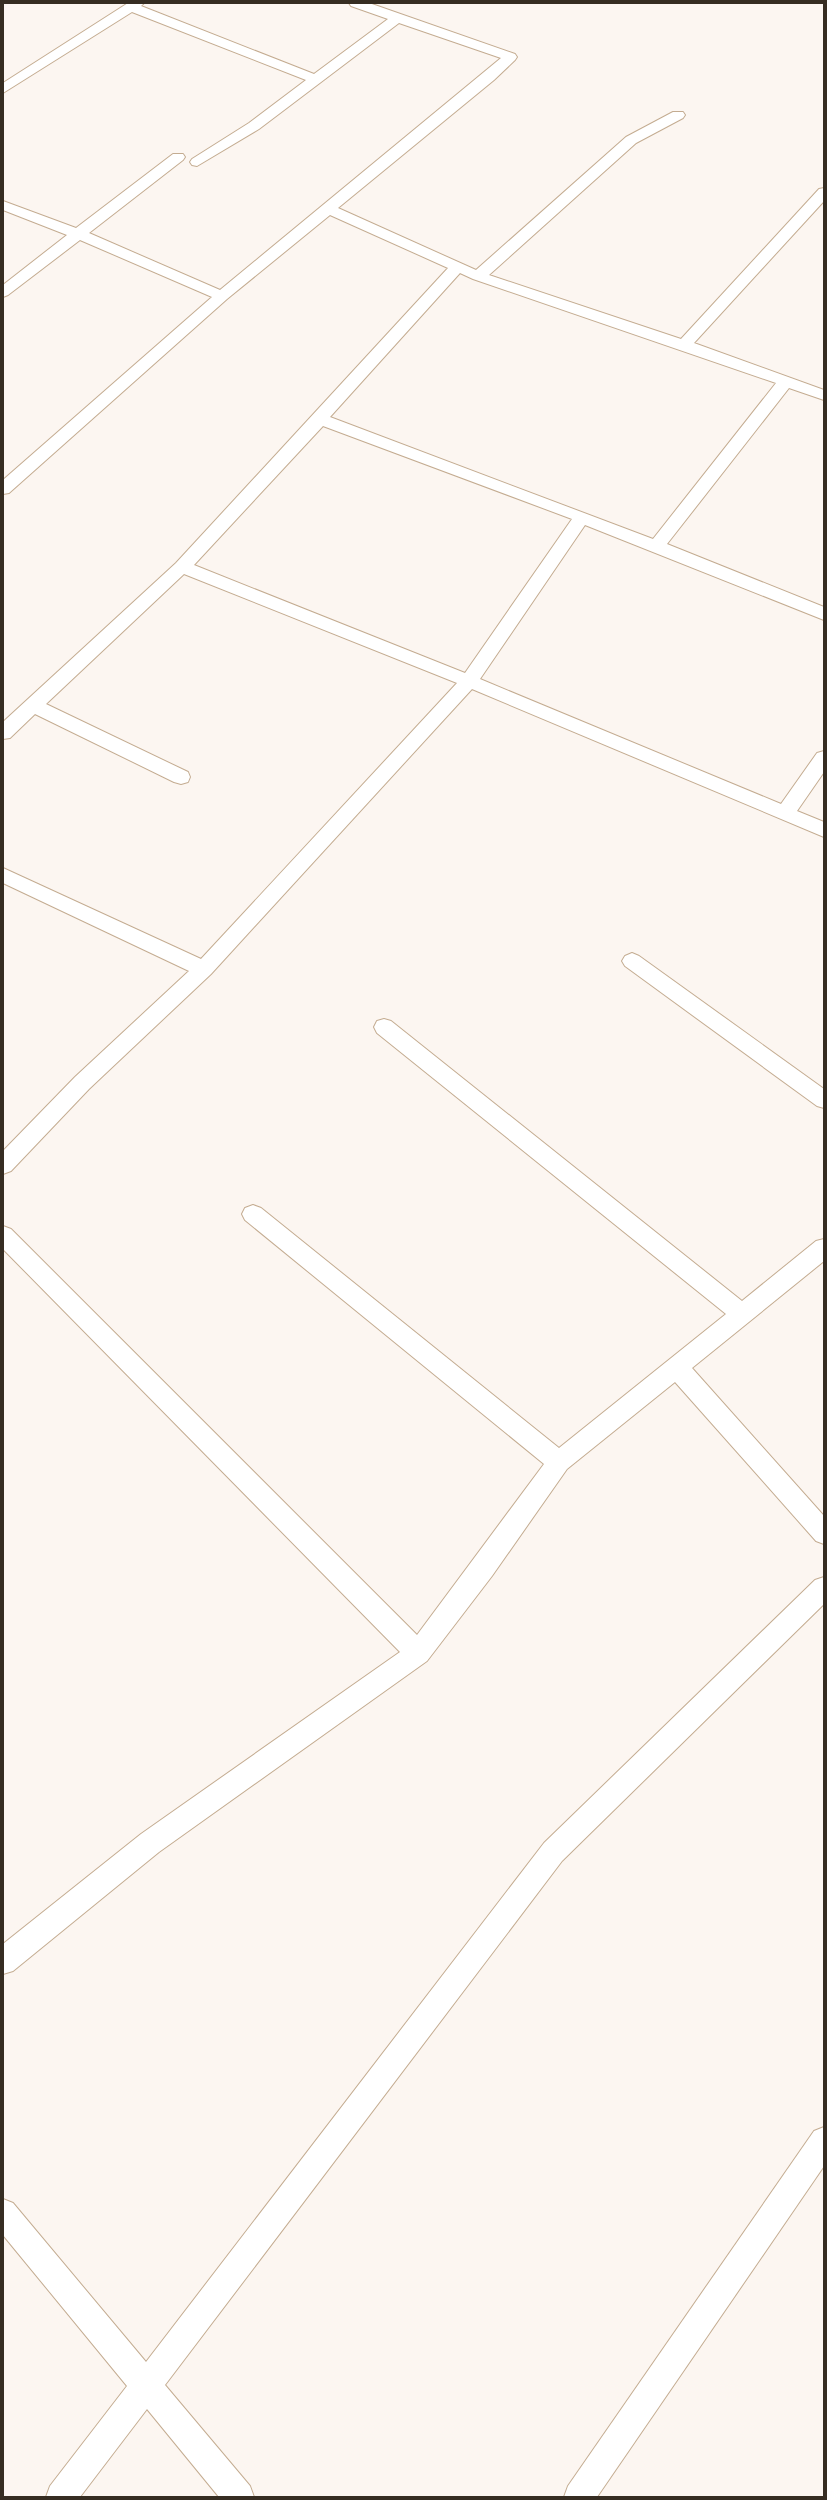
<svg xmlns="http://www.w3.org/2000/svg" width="827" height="2500" viewBox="0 0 827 2500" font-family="'Noto Sans',sans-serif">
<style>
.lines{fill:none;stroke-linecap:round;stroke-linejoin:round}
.minor-casing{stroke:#c4ac91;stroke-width:2}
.minor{fill:#fff;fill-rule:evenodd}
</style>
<rect width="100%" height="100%" fill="#fcf6f1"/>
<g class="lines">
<!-- minor casing -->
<g class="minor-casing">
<g id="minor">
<path d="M128 3H144L141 6 314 74 388 19 351 6 349 3H369L515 54 517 57 515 60 494 80 338 208 476 270 626 137 673 112H683L685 115 683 118 636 143 489 275 681 339 819 189 824 188V201L694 343 824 390V400L789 388 667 544 824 607V620L585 525 480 679 781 804 817 753 824 751V772L797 811 824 822V837L472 689 211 974 89 1089 11 1171 3 1174V1151L75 1077 189 971 3 883V868L201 959 457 683 184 574 46 704 188 772 190 777 188 782 181 784 174 782 35 714 10 738 3 739V722L176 563 448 268 330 215 227 299 9 493 3 494V480L212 297 80 240 8 295 3 297V285L67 235 3 210V201L76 228 173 154H183L185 157 183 160 89 233 220 290 501 58 399 23 259 129 197 166 192 165 190 162 192 159 249 123 306 80 132 12 3 93V83ZM460 273 473 279 776 383 653 539 330 417ZM323 426 572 519 465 673 194 565Z"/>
<path d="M632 953 639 956 824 1089V1108L817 1106 625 966 622 961 625 956Z"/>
<path d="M384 1019 391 1021 742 1301 816 1241 824 1239V1261L692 1368 824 1516V1544L816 1541 675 1382 567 1469 492 1576 427 1661 159 1852 13 1971 3 1974V1944L141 1834 400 1652 3 1249V1226L11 1229 417 1635 544 1464 245 1220 242 1214 245 1208 253 1205 261 1208 559 1448 726 1314 377 1033 374 1027 377 1021Z"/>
<path d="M824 1577V1604L562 1861 165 2385 250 2486 254 2497H219L147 2409 80 2497H46L50 2486 127 2386 3 2235V2199L13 2203 146 2362 544 1843 815 1580Z"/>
<path d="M824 2127V2166L597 2497H564L568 2486 814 2131Z"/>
</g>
</g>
<!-- minor -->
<use href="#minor" class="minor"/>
</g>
<!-- border -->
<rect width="827" height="2500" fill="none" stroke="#362d22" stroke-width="8"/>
</svg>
